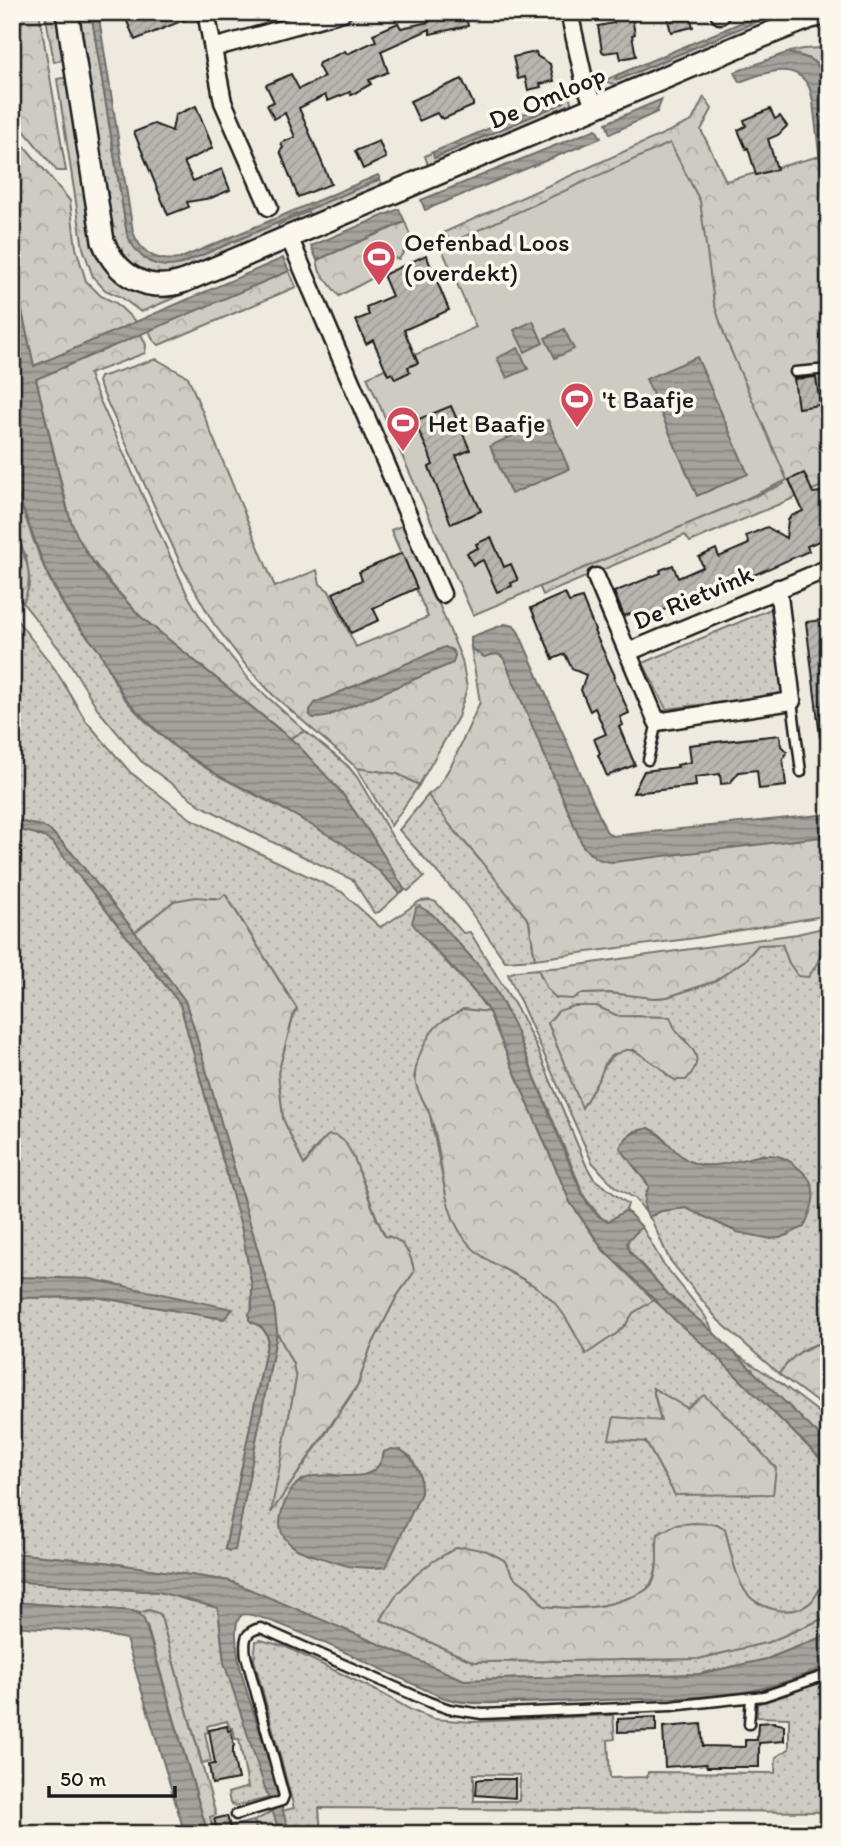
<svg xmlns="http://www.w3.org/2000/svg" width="841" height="1846" viewBox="0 0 841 1846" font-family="Itim,sans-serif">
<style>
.grass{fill:url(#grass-dots);stroke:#75746f;stroke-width:2;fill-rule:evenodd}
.forest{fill:url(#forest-crowns);stroke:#75746f;stroke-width:2;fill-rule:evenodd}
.green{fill:#ceccc2;stroke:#75746f;stroke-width:2}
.water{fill:url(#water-rules);stroke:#6f6d69;stroke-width:2}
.building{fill:url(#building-hatch);stroke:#1c1c1c;stroke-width:2}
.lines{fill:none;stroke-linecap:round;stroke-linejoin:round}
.lane-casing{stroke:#1c1c1c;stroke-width:13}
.street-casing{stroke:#1c1c1c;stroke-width:21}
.secondary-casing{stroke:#1c1c1c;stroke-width:26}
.lane{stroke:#fbf7ec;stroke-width:8}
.street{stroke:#fbf7ec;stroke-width:16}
.secondary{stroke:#fbf7ec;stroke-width:21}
.labels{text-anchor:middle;stroke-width:7;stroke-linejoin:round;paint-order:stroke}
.street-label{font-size:26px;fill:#1c1c1c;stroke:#fbf7ec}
.poi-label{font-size:26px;fill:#1c1c1c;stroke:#fbf7ec;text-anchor:start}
</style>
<defs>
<pattern id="grass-dots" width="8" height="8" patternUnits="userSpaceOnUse" patternTransform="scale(1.75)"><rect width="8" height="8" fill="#ceccc2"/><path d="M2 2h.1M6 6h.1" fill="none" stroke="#b0afa6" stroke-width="1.8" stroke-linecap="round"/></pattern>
<pattern id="forest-crowns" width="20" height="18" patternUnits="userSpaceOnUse" patternTransform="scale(1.75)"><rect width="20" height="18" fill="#ceccc2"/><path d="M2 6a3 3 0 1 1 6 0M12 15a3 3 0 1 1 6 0" fill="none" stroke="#b0afa6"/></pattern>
<pattern id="water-rules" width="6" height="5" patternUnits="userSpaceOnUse" patternTransform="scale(1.75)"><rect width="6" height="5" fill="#a6a39d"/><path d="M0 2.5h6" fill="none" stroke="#86847f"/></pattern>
<pattern id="building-hatch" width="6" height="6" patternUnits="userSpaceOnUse" patternTransform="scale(1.75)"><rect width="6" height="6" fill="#b9b6af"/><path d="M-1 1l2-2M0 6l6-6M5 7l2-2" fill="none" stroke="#9e9c96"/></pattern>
</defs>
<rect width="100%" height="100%" fill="#eeeadf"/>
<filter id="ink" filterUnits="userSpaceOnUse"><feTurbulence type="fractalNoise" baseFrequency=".0143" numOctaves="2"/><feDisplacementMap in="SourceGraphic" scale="14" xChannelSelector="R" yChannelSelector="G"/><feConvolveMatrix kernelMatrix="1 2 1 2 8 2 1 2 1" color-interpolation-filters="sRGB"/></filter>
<g filter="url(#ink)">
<!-- grass -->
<g class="grass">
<path d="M45 12H58L66 59 54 62Z"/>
<path d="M76 12H91L127 234C145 262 146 267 181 264L380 179 384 189 310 216 308 212 278 225 279 229 183 274 161 275 151 274 134 265 125 258 112 238Z"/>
<path d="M778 12H800L615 88 614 84 604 81 619 74 615 79 618 80Z"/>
<path d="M569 94 571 102 570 107 435 168 428 165 425 156 433 152 435 158 563 103 565 100 561 98Z"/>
<path d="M12 479C28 523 41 571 67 611 76 626 90 638 100 652 109 667 114 685 125 699 151 730 184 756 219 776 279 810 356 837 400 893L379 912 374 913 353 880 264 838 200 805 141 761 99 711 68 660 23 603 30 584 26 556 12 526Z"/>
<path d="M773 608 785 694 666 709 643 663Z"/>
<path d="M12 614 55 669 86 721 130 772 191 819 257 852 342 892 380 927 391 921 420 901 430 900 436 902 463 933 470 932 519 1012 536 1046 586 1165 594 1179 628 1204 626 1210 609 1221H604L585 1198 514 1026 497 992 480 967 432 914 428 943 472 989 489 1012 463 1009 430 1035 420 1056 414 1077 422 1098 430 1115 446 1195 454 1220 477 1252 502 1268 539 1288 560 1307 586 1353 626 1324 633 1313 654 1300 711 1351 829 1467V1567C825 1578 819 1593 812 1601 795 1619 757 1610 745 1591 734 1573 730 1549 725 1529L717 1524 675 1525 656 1543C659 1558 657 1584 642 1593 638 1596 631 1597 626 1599 599 1609 573 1610 544 1606L529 1588 514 1577 504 1560 456 1548C422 1568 400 1586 381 1620L474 1662 698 1659 769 1642 829 1616V1634L767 1659 699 1674 464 1680 230 1581 104 1562 12 1553V1298L96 1297 224 1319 91 1279 12 1277V829C27 832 41 833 53 843L180 1004 242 1230 252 1286 251 1322C260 1325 265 1329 268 1339L225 1549H235L277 1332 293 1364 296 1379 272 1511 327 1432 358 1385 370 1349 397 1296 414 1272C411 1252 406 1247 389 1236H385C370 1208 359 1155 337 1136 318 1141 314 1148 304 1166L283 1119 278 1073 294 1013 297 1009 226 895 220 899 214 898 174 901 135 932 71 852 51 831 33 824 12 820ZM653 1389 687 1408 675 1495 646 1442 661 1422ZM401 1450 411 1457 420 1474 421 1493 385 1567C354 1571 326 1558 297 1549L329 1474C343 1477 365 1479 377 1469 381 1465 383 1458 384 1452Z"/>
<path d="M305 731 348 766 357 777 393 838 424 877 408 891 404 889 373 838 341 792 290 738Z"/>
<path d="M357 768 398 774 419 785 391 826Z"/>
<path d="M428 795 450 825 486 867 529 921 535 959 505 961 463 901 399 830Z"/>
<path d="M827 927H829V1341C805 1345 793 1355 779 1374L718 1320 669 1259 652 1221 636 1199 615 1187 592 1162 508 974 517 971 538 969 547 989 580 994 610 993 654 998 667 997 713 982 745 960 758 945 782 944 789 963 820 958ZM596 1006 618 1016 670 1017 675 1031 686 1040 668 1076C661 1067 652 1061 642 1055 607 1033 598 1088 582 1107L548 1023ZM649 1128C653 1130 656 1131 659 1134 668 1140 673 1152 682 1158 707 1173 739 1162 764 1154L737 1232 686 1208 661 1211 654 1215 645 1196 649 1186 625 1155 624 1140 635 1131Z"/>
<path d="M642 1227 662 1262 705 1316 714 1333 668 1294 630 1252 627 1243 629 1239Z"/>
<path d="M730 1350 779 1382 829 1420V1445Z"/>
<path d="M12 1581 159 1592 218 1608 224 1662 269 1798 235 1806 230 1803 228 1793 248 1787 239 1739H235L233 1728H230L227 1721 207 1726 208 1732 205 1733 211 1761 202 1763 160 1614 149 1610 139 1613 132 1611 12 1602Z"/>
<path d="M261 1640 286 1647 379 1692 413 1711 434 1719 472 1722 613 1715 615 1739 608 1740 610 1778 647 1777 648 1772 775 1773 776 1757 789 1749V1718L757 1717V1704L787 1695 829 1676V1812L319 1808 321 1834H290L282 1811 294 1808 254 1659 256 1641ZM474 1774 520 1775 519 1801H474Z"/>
<path d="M273 1811 280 1834H257L254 1821Z"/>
</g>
<!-- forest -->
<g class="forest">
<path d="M12 12H39L66 171H57L12 116Z"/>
<path d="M823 48H829V87C818 61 814 57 786 53L803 49Z"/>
<path d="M69 77 92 226 145 289 269 252 279 253 141 312 121 297 105 290 93 277 83 248 57 79Z"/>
<path d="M704 97 712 109 701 130 726 181 820 156 829 238V483L690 542 685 535 543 595 536 578 699 519 784 484 723 346 454 250 445 232 692 121Z"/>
<path d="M12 131 70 201 76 248 86 281 101 296 116 303 137 323 34 366 12 266Z"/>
<path d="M405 222 412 240 399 259 381 257 371 279 339 296 320 272 317 260Z"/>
<path d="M289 271 296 287 159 345 153 340 149 330Z"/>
<path d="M141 334 146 345 145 353 89 374 92 383 187 594 202 620 252 683 305 731 290 738 141 617C115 589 89 561 72 527L36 379Z"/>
<path d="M156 359 188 377 275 587 317 570 320 584 329 591 356 647 428 617 391 530 406 524 462 660 467 688 458 717 419 785 398 774 357 768 273 695 244 663 214 624 183 569 98 382 100 377ZM445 647 455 655 452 663 325 717 314 718 315 703Z"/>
<path d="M12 526C23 554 37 573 23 603L12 592Z"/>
<path d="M471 648 484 657C493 655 498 651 504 659L583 846 590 854 829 836V915L695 938 535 959 529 921 486 867 450 825 428 795 438 787 453 762 480 702Z"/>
<path d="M225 894 297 1009 294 1013 278 1073 283 1119 304 1165 323 1140 329 1135 337 1136 345 1142 354 1158 377 1220 385 1236C403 1238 412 1255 414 1272L397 1296 370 1349 358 1384 271 1513 296 1379 293 1364 277 1332 274 1307 194 1028 185 1001 135 932 174 901 196 897 220 899Z"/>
<path d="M827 927C823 945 821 962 808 977L798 976 789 963 782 944 758 945 745 960 713 982 667 997 654 998 610 993 581 994 572 999 556 998 547 989 538 969 564 967 797 934Z"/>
<path d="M574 1006H596L618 1016 670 1017C672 1022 674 1028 677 1032 693 1050 707 1057 686 1080H675L668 1076 662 1069 634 1050H625L611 1056 606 1061 600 1077 582 1108 548 1023 558 1011Z"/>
<path d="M463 1009 489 1012 570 1202 603 1250 654 1300 633 1313 626 1324 616 1334 586 1354C572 1329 563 1306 539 1289 515 1271 482 1264 464 1238 438 1202 445 1155 430 1115 426 1103 414 1089 415 1075 416 1059 427 1034 440 1023 447 1018 456 1014 463 1009Z"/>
<path d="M825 1341H829V1411L779 1374C794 1353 802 1350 825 1341Z"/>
<path d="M653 1388 687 1408 704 1395 740 1429 776 1468 773 1494 675 1495 646 1442 609 1439 614 1417 661 1421Z"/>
<path d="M693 1523 717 1524 725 1529C730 1549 734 1573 745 1591 757 1610 795 1619 812 1601 819 1593 825 1578 829 1567V1616L769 1642 698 1659 474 1662 381 1620 397 1594 412 1578 432 1562 456 1548 465 1547 487 1551 504 1560 514 1577 529 1588 544 1606C577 1610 600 1609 631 1597 639 1594 648 1591 653 1582 660 1567 655 1549 658 1534L675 1525Z"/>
<path d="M149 1610 160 1614 216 1815 210 1817 215 1834H208L147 1626 139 1613Z"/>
<path d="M254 1821 257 1834H234L232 1826Z"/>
</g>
<!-- green -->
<path class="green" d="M670 143 700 201 714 303 725 337 787 480 737 503 473 615 367 377 476 327 441 247Z"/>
<!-- water -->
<g class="water">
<path d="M91 12H98L133 232C141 253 157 262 179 259L378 175 380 179 181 264C156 271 136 258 127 234Z"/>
<path d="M766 12H778L618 80 615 79 619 74Z"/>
<path d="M786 53C813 57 818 61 829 87V238L813 102C812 97 811 90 808 85 793 59 760 75 739 82L735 72Z"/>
<path d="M561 98 565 101 563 103 434 158 433 152Z"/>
<path d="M662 99 657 112 610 134 606 123Z"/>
<path d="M596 129 601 138 425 210 421 200Z"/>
<path d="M399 209 405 222 317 260 311 246Z"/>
<path d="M283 258 289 271 36 379 67 509C80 555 109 583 141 617L298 745 341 792 373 838 404 889V891L400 893 379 871 342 843 275 804 221 777 175 747 145 719 124 697 100 652 67 611 46 571 12 479V266L34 366Z"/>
<path d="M533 321 543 343 525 352 514 330Z"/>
<path d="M564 329 574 349 555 358 545 338Z"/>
<path d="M518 348 528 369 507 378 497 358Z"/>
<path d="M697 357 748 474 697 496 646 379Z"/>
<path d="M548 420 569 469 511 494 490 446Z"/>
<path d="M505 624 514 626 519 633 606 831 612 836 829 814V836L614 862C600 862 593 857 583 846L504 659C498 651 493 655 484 657L471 648V637Z"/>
<path d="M445 647 452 650 455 655 453 663 325 717 314 718 310 715V710L315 703Z"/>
<path d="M12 820 42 826 51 831 71 852 135 932 185 1001 194 1028 274 1307 277 1332 235 1550 229 1551 225 1549 268 1339C265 1327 258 1326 249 1320V1314L252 1310V1286L242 1230 180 1004 53 843C41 833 27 832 12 829Z"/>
<path d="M419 906 432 914 480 967 497 992 514 1026 574 1175C581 1190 590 1217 609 1221L626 1210 642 1227 629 1239 627 1243 630 1252 668 1294 714 1333 829 1445V1467L711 1351 679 1324 604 1250 570 1202 489 1012C468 979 436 954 412 923L416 908Z"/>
<path d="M649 1128C670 1139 676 1160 701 1165 726 1169 761 1149 781 1157 790 1160 796 1166 803 1172 821 1188 812 1209 804 1227L780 1238 771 1239 737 1232 686 1208 661 1211 649 1217C641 1207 645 1197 649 1186L620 1148C626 1134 636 1131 649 1128Z"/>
<path d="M12 1277 91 1279 233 1309 224 1319 96 1297 12 1298Z"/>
<path d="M391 1449 401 1450 410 1457 420 1474 421 1493 386 1567C373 1568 360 1568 348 1566 338 1563 305 1553 297 1549 292 1546 284 1539 282 1533 276 1520 285 1499 293 1488 316 1457 374 1499 384 1452Z"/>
<path d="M12 1553 104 1562 230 1581 464 1680 699 1674 767 1659 829 1634V1665C806 1675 783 1684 759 1689 708 1700 657 1698 606 1700 574 1701 542 1703 510 1703 487 1703 465 1705 442 1697 416 1687 256 1606 242 1615 232 1622 237 1645 238 1656 242 1681 252 1707 260 1732 270 1766 279 1800 290 1834H280L224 1662 218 1608 159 1592 12 1581Z"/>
<path d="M12 1602 132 1611 139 1613 144 1619 208 1834H185L126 1639 84 1631 12 1626Z"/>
</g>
<!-- building -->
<g class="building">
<path d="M123 12H196V15L135 40Z"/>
<path d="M433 12H465L468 26 430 34V29L381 51 388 72 369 80 371 84 351 95 350 92 328 101 325 95 299 108 331 184 298 197 280 151 283 148 281 143 295 137 285 113 274 119 267 105 274 102 266 85 291 74 299 89 324 77 318 66 319 63 345 51 347 54 376 41 373 34 398 23 401 28 429 22 428 20 435 19Z"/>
<path d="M626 12H631L635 34 632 35 636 56 621 59 619 51 604 53 602 51 598 26 614 23 613 15Z"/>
<path d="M666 12H689L693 27 671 32Z"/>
<path d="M536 52 537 56 550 64 554 81 540 84 541 87 528 90 525 77 518 79 513 57Z"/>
<path d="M462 79 473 103V106L443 119 442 117 440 118 437 113 419 121 410 101Z"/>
<path d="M196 106 213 148 184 162 193 181 222 169 230 190 211 198 187 202 189 207 168 215 134 132 154 124 172 131 175 115Z"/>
<path d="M770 109 775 119 780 116 787 126 778 135 768 139 777 169 756 175 748 148 746 149 738 130 746 126 744 120Z"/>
<path d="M379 141 386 158 363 169 355 151Z"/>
<path d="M426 255 449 310 404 330 418 363 408 367 410 372 395 379 392 373 388 375 373 340 366 344 356 320 369 315 366 307 392 296 383 275Z"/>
<path d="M816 377 820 405 798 408 794 379Z"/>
<path d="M451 406 470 450 456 456 481 511 451 524 429 467 433 465 429 453 414 421Z"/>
<path d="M804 473 813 493 829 491V537L807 546 809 551 731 585 730 583 684 605 682 602 652 615 653 618 638 625 633 613 624 616 614 592 661 573 660 570 673 565 678 578 703 567 699 557 716 549 719 557 749 544 746 536 767 527 786 538 788 520 791 516 803 511 789 480Z"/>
<path d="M491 537 504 567 511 564 518 580 511 583 512 586 497 592 483 560 473 565 467 553 478 548 476 544Z"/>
<path d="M402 553 417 588 373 608 379 620 351 633 333 593 362 580 359 572Z"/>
<path d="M565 593 569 602 582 598 595 630 594 631 615 676 614 678 629 713 620 717 623 725 619 727 635 765 607 776 598 755 600 753 594 739 606 734 595 708 590 711 581 690 586 675 572 669 565 654 553 659 531 608Z"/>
<path d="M829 619V737H820L806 622Z"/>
<path d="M780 735 781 746 787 752 783 759 786 786 759 789 757 770 739 772 730 783 721 784 720 774 695 777 696 786 633 793 644 771 678 767 677 765 691 762 689 745Z"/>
<path d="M656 1717V1731L618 1732V1719Z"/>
<path d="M774 1722V1723L784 1725V1741L759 1743V1767H707L706 1764 665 1767 663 1727 701 1724 703 1746 745 1747V1740H757L758 1723Z"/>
<path d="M227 1726 228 1731 231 1730 234 1746 233 1747V1755L238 1779 212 1784 209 1765 215 1764 209 1730Z"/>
<path d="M482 1779H515V1798L476 1795 477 1780Z"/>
<path d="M227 1816 232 1834H218L214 1819Z"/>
</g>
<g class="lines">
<!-- lane casing -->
<g class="lane-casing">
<g id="lane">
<path d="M795 372 829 369"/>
<path d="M792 701 801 772"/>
<path d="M648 760 657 722"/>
<path d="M749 1724 751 1698"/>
<path d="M236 1815 282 1801 284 1796 246 1656C244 1641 244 1631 261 1628L429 1702 449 1709 482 1714 671 1706 764 1696 829 1674"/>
</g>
</g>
<!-- street casing -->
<g class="street-casing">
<g id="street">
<path d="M206 12 223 102 269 207"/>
<path d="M569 12 585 84 595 108"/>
<path d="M720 12V15"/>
<path d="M213 48 343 12"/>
<path d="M289 237 442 594"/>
<path d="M596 577 657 722 792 701 778 588"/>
<path d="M628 652 829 568"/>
</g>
</g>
<!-- secondary casing -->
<g class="secondary-casing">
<path id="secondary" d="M67 12 103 241C116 275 146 293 182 282L758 38 811 17 829 13"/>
</g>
<!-- lane -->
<use href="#lane" class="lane"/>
<!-- street -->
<use href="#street" class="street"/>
<!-- secondary -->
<use href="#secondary" class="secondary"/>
</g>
</g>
<!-- icons -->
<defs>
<g id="stadium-pin" transform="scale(1.75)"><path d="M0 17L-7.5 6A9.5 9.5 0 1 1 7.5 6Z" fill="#d1495b" stroke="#fbf7ec"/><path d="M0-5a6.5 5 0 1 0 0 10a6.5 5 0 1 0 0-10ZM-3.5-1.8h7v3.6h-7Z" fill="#fff"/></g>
</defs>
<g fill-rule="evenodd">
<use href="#stadium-pin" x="379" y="257"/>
<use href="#stadium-pin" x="577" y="399"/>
<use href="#stadium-pin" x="403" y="423"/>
</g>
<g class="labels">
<!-- street labels -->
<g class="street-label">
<text transform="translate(547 97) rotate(-23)" y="9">De Omloop</text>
<text transform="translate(693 597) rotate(-23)" y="9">De Rietvink</text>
</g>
<!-- poi labels -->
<g class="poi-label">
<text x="404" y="251">Oefenbad Loos<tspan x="404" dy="30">(overdekt)</tspan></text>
<text x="602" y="408">'t Baafje</text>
<text x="428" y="432">Het Baafje</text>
</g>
</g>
<!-- margin -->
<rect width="841" height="1846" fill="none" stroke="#fbf7ec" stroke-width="42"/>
<rect x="21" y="21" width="799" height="1804" fill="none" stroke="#1c1c1c" stroke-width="2.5" filter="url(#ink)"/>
<!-- scale -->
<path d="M49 1786v10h126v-10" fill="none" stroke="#1c1c1c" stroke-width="3.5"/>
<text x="60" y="1786" font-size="21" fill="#1c1c1c" stroke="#fbf7ec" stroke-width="5" paint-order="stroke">50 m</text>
</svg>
